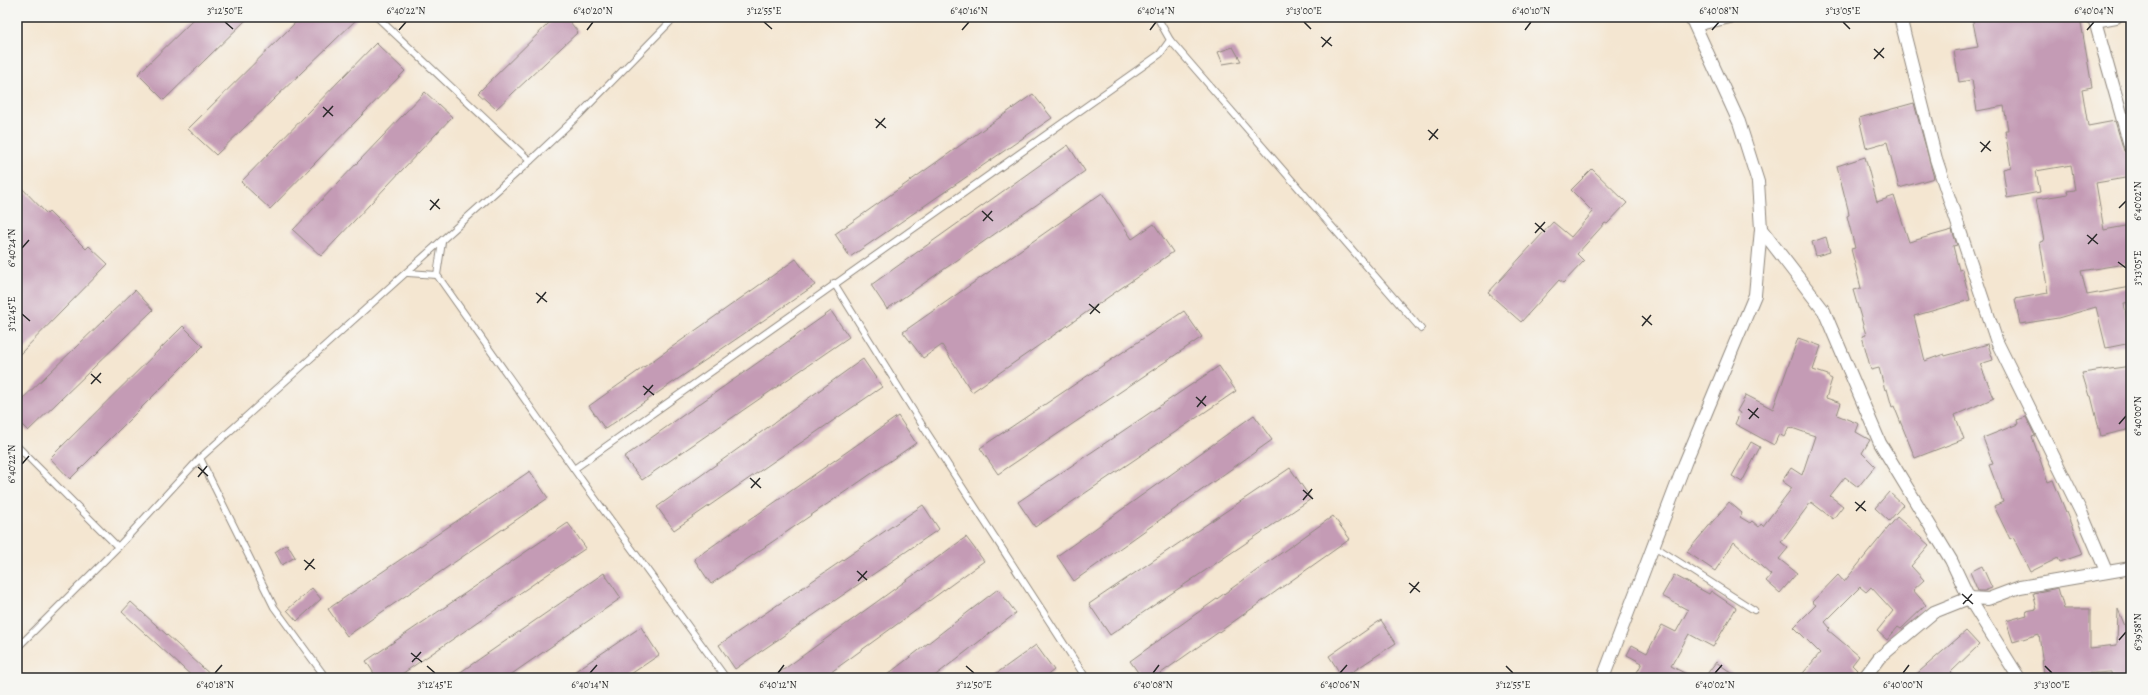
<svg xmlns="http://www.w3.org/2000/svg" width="2148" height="695" viewBox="0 0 2148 695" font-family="Alegreya,serif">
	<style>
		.building { fill: #c49bb5 }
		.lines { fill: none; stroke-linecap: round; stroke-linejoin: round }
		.service-casing { stroke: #90887e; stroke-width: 8 }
		.minor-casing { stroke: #90887e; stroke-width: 14 }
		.service { stroke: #fff; stroke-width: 6 }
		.minor { stroke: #fff; stroke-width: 12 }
		.ticks { fill: none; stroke: #2b2b2b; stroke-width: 1.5 }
		.neatline { fill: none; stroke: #2b2b2b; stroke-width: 1.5 }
		.ticks-label { font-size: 10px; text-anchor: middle; fill: #2b2b2b }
	</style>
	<rect width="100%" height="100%" fill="#f6f6f2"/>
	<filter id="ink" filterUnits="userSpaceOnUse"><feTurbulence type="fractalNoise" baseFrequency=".025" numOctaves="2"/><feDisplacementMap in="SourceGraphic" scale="8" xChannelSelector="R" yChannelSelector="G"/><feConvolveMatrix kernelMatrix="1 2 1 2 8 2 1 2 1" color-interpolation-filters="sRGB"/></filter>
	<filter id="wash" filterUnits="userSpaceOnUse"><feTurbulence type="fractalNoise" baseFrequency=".012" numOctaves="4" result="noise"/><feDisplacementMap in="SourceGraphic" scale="16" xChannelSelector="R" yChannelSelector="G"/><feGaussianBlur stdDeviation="0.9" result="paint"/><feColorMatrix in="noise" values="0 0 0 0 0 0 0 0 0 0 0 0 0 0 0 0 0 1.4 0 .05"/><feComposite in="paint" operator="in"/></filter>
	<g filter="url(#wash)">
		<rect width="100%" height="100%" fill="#f4e6d1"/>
		<g id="blocks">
			<g class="building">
				<path d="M196,17H249L164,100L138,74Z"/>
				<path d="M301,17H359L216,155L188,129Z"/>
				<path d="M555,17H566L578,32L496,109L478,93Z"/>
				<path d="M1972,17H2080L2092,87L2082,89L2088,126L2115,121L2124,151L2131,156V177L2096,183L2104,230L2131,225V263L2081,271L2087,295L2131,287V302L2124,303L2131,343L2106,348L2096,307L2058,318L2020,324L2015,299L2048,293L2040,242L2044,241L2036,199L2068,194L2067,191L2075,190L2071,165L2036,171L2040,192L2007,198L2003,169L2011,167L2005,130H2008L2004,106L1977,111L1972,80L1959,82L1954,51L1978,47Z"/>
				<path d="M376,43L405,71L270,209L241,182Z"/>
				<path d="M1233,47L1241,61L1223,64L1218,52Z"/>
				<path d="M425,92L452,117L321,256L293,230Z"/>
				<path d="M1033,94L1052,118L850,257L835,234Z"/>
				<path d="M1914,103L1934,178L1899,188L1887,142L1866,148L1859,118Z"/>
				<path d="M1068,145L1085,171L887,309L871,285Z"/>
				<path d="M1865,157L1877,202L1894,196L1909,242L1952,230L1957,245L1953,246L1959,270L1962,269L1970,300L1914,316L1925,361L1944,354L1945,356L1988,344L1993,360L1980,364L1994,398L1955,415L1964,439L1915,458L1894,406L1892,407L1887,389L1885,390L1879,368L1871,370L1862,336L1866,335L1853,290L1861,288L1851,249L1855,248L1847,216L1849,215L1848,209L1837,166Z"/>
				<path d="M1592,169L1627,203L1607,224L1605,223L1577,254L1584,261L1563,283L1559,280L1521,322L1488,293L1553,222L1571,237L1593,212L1571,190Z"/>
				<path d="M17,183L47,214L49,212L86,249L89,246L108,264L17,357Z"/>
				<path d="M1102,193L1132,239L1154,224L1173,252L972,392L942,345L923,358L903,332Z"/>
				<path d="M1826,237L1830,252L1816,256L1812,242Z"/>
				<path d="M796,259L815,285L605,429L589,406Z"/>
				<path d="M135,290L153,310L28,431L17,420V404Z"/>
				<path d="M831,311L849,337L642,480L624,457Z"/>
				<path d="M1184,311L1202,337L998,474L980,448Z"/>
				<path d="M183,326L203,346L70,479L50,458Z"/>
				<path d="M1798,338L1821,346L1813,370L1828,375V377L1832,379L1826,398L1841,403L1837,415L1859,424L1856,432L1870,440L1862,453L1875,466L1858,487L1845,477L1830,496L1843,506L1833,519L1811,502L1781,542L1788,548L1779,559L1797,573L1780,593L1766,581L1771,575L1734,542L1715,571L1687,552L1729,502L1742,513L1740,517L1750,523L1752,521L1759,527L1761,524L1763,526L1792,488L1782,481L1791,468L1802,475L1815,436L1789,427L1784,437L1779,434L1774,445L1735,424L1740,413L1737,411L1746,395L1773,409Z"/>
				<path d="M863,359L882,387L674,530L657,507Z"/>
				<path d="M1219,366L1236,391L1035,527L1018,502Z"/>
				<path d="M2131,366V429L2101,436L2091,396H2089L2082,373Z"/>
				<path d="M1254,415L1272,440L1074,581L1057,556Z"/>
				<path d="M898,416L916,443L711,584L694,559Z"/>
				<path d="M2026,417L2035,436L2032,437L2048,482L2053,480L2083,554L2060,562L2058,558L2030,572L2013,537L2010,539L1994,506L2003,502L1989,465L1993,464L1983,438L2018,424L2017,420Z"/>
				<path d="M1751,442L1760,447L1742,482L1732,476Z"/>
				<path d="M1290,468L1311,499L1110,635L1089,604Z"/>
				<path d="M530,471L548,498L347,636L328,609Z"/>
				<path d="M1889,492L1903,505L1889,521L1875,508Z"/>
				<path d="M923,505L939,529L735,669L719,645Z"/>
				<path d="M1333,516L1350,539L1154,678H1142L1130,661Z"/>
				<path d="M1897,517L1929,545L1911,566L1924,580L1913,590L1926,605L1901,629L1898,627L1887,640L1877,631L1893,611L1871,587L1866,592L1860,587L1825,622L1830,628L1828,630L1859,656L1852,665L1859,672L1857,678H1799L1820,653L1794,627L1816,605L1812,602L1838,575L1844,582Z"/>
				<path d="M568,523L586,548L396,678H377L366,661Z"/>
				<path d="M966,537L984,561L823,678H772Z"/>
				<path d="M287,544L295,557L282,565L275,552Z"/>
				<path d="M1982,566L1992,588L1984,591H1978L1970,572Z"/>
				<path d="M604,573L621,598L506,678H452Z"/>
				<path d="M1674,575L1709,594L1711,591L1736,608L1713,647L1689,634L1671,666L1694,678H1634L1642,663L1627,655L1632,645L1647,653L1662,625L1676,632L1688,610L1662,596Z"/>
				<path d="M312,588L321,599L297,621L287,610Z"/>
				<path d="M2058,588L2064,609H2090V648L2117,645L2118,609L2127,631L2131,629V678H2112L2111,672L2050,676L2049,673L2044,674L2039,634L2013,642L2006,621L2027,615L2026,611L2037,609L2033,593Z"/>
				<path d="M998,589L1016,613L932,678H883Z"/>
				<path d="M131,602L214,678H194L122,612Z"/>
				<path d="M1381,620L1396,643L1343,678L1329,656Z"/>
				<path d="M641,627L659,655L625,678H565Z"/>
				<path d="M1966,631L1979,645L1951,672L1957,678H1912Z"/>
				<path d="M1036,645L1054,670L1044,678H990Z"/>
				<path d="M1716,662L1739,678H1704Z"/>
			</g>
		</g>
	</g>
	<g filter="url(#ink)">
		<use href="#blocks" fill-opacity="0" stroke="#90887e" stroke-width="1"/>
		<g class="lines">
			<g class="service-casing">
				<g id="service">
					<path d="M377,17L530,161"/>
					<path d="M1170,40L1421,329"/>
					<path d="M442,242L437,275L583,482L726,678"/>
					<path d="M408,273L437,275"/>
					<path d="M834,283L924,428L1086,678"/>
					<path d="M17,446L118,547"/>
					<path d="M200,458L274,607L326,678"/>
					<path d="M574,469L1160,54L1170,40L1157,17"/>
					<path d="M1654,546L1754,610"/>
					<path d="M17,648L118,547L200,458L530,161L581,113L675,17"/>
				</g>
			</g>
			<g class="minor-casing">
				<g id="minor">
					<path d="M1900,17L1936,159L1997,342L2081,512L2106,571"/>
					<path d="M2093,17L2095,21L2116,17"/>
					<path d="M2095,21L2131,149"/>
					<path d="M1695,25L1730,17"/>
					<path d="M1761,229L1824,311L1880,443L1951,560L1969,598L2019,678"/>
					<path d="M1603,678L1685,463L1755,295L1761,229L1758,182L1739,122L1691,17"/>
					<path d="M1864,678L1879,658L1934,612L1969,598L1988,599L2020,587L2131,568"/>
				</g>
			</g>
			<use href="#service" class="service"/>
			<use href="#minor" class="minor"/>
		</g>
	</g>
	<path class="ticks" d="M225,22L233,29M764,22L772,29M1304,22L1311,29M1843,22L1850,29M399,30L406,22M587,30L593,22M962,30L969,22M1150,30L1156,22M1525,30L1531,22M1712,30L1719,22M2087,30L2094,22M1321,37L1332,46M1322,47L1331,37M1874,49L1884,58M1874,59L1884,48M323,107L333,116M323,117L333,106M875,119L886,128M876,128L885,118M1428,130L1438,139M1429,140L1438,129M1980,142L1991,151M1981,152L1990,141M430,200L440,209M2119,208L2126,201M430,210L439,199M982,211L993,221M983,221L992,211M1535,223L1545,232M1535,233L1545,222M2087,235L2098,244M2088,244L2097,234M22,248L29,240M2118,262L2126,268M536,293L547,302M537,303L546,292M1089,304L1100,313M22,314L30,321M1090,314L1099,304M1642,316L1652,325M1642,326L1651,315M91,374L101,383M91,384L101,373M643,386L654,395M644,395L653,385M1196,397L1206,406M1197,407L1206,396M1748,409L1759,418M1749,419L1758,408M2119,424L2126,416M22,464L29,456M198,467L208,476M198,477L207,466M750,478L761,488M751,488L760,478M1303,490L1313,499M1303,500L1312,489M1855,502L1866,511M1856,511L1865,501M304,560L315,569M305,570L314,559M857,571L867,580M858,581L867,571M1409,583L1420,592M1410,593L1419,582M1962,594L1973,604M1963,604L1972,594M2119,640L2126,632M411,653L422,662M412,662L421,652M427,666L435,673M966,666L974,673M1506,666L1513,673M2045,666L2052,673M215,673L222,665M590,673L597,665M778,673L784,665M1153,673L1159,665M1340,673L1347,665M1715,673L1722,665M1903,673L1909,665"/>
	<rect width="2148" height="695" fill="none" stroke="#f6f6f2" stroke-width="44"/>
	<rect x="22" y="22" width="2104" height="651" class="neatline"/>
	<g class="ticks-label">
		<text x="225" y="14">3°12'50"E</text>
		<text x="406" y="14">6°40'22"N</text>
		<text x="593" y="14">6°40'20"N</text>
		<text x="764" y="14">3°12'55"E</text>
		<text x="969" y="14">6°40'16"N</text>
		<text x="1156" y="14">6°40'14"N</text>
		<text x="1304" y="14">3°13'00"E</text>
		<text x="1531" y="14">6°40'10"N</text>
		<text x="1719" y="14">6°40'08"N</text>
		<text x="1843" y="14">3°13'05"E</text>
		<text x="2094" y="14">6°40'04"N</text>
		<text transform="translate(2137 201) rotate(-90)" y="4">6°40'02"N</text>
		<text transform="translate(11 248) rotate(-90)" y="4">6°40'24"N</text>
		<text transform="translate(2137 268) rotate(-90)" y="4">3°13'05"E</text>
		<text transform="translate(11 314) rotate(-90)" y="4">3°12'45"E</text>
		<text transform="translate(2137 416) rotate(-90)" y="4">6°40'00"N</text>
		<text transform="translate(11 464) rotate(-90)" y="4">6°40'22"N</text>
		<text transform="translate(2137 632) rotate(-90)" y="4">6°39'58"N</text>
		<text x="215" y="688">6°40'18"N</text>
		<text x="435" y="688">3°12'45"E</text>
		<text x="590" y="688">6°40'14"N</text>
		<text x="778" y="688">6°40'12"N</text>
		<text x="974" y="688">3°12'50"E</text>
		<text x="1153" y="688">6°40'08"N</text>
		<text x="1340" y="688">6°40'06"N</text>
		<text x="1513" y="688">3°12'55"E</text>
		<text x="1715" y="688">6°40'02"N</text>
		<text x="1903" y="688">6°40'00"N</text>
		<text x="2052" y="688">3°13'00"E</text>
	</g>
</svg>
